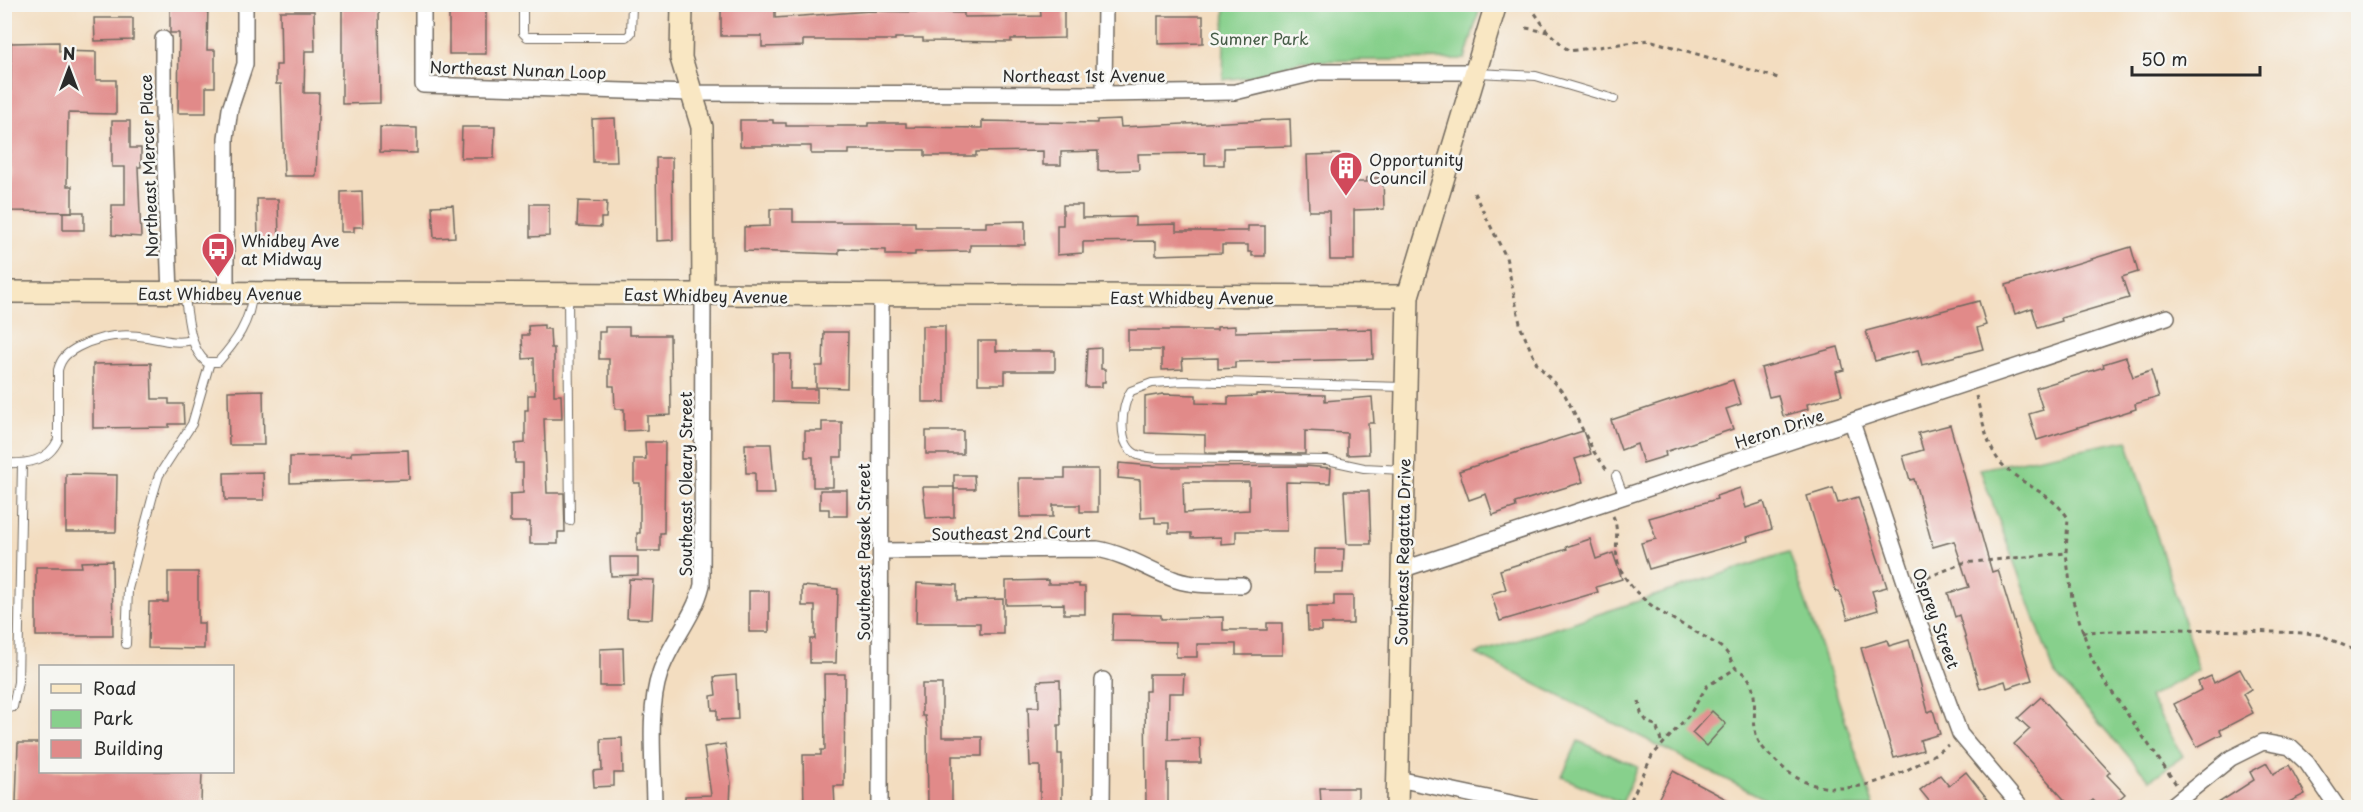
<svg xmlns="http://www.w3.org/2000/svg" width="2363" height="812" viewBox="0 0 2363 812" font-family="'Playpen Sans',sans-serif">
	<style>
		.green { fill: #87d08c; stroke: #597e5c; stroke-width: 1.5 }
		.building { fill: #e18a89; fill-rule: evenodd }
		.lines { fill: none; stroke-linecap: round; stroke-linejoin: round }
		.lane-casing { stroke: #71695f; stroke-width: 10 }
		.street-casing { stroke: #71695f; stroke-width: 18 }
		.secondary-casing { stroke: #71695f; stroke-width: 24 }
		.path { stroke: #71695f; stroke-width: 3; stroke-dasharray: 4.5 4.5; stroke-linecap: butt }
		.lane { stroke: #fff; stroke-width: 8 }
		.street { stroke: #fff; stroke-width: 15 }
		.secondary { stroke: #f9e7c3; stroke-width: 21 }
		.labels { text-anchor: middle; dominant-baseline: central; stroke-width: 5; stroke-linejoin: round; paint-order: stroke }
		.park-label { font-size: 16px; fill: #475d48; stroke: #f6f6f2 }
		.street-label { font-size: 16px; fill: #2b2b2b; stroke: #f6f6f2 }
		.poi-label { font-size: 16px; fill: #2b2b2b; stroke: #f6f6f2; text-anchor: start }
	</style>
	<rect width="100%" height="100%" fill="#f6f6f2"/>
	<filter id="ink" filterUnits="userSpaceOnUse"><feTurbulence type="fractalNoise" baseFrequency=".0167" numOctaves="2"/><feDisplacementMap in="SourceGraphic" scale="12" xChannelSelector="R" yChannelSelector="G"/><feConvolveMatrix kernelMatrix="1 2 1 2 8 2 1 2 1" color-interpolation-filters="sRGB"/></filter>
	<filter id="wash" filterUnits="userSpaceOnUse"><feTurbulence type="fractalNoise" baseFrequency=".008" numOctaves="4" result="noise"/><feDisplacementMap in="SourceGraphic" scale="24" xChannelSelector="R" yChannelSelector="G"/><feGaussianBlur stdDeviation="1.35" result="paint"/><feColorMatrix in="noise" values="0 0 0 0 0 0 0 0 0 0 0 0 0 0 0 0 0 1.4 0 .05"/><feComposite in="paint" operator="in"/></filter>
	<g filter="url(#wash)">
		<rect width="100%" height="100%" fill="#f3ddc0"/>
		<g class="green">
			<path d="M1225,5V4L1481,5L1465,59L1302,61L1247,77L1223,80Z"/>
			<path d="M2127,440L2199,670L2149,697L2183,756L2150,780L2055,674L1980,469Z"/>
			<path d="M1789,552L1874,807H1781L1476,654Z"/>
			<path d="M1578,741L1638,767L1622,803L1562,777Z"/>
		</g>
		<g id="blocks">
			<g class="building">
				<path d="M170,4H208L207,50H215V87H206V113H178L179,33H170Z"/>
				<path d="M342,4H379L380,103L342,104Z"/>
				<rect x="449" y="4" width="37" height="50"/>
				<path d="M721,4H775V18L870,11L964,13V17L1041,16L1040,4H1064V38L1011,39V42L923,41V38H895V40H803V46L762,47V36H721Z"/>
				<path d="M280,11H314L315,51H305L304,93H319L316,176H284L281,84H276V65H281Z"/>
				<path d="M1158,16H1203V43L1158,44Z"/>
				<path d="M94,18H133V40L95,41Z"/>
				<path d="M59,42V51L96,52V80H116V114L68,113L67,186H72V212L10,211L11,43Z"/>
				<path d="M615,118L617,162H593L592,119Z"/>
				<path d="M1120,119L1121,127L1290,119L1291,146L1224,148V165H1205V153L1138,154L1139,170L1098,171V151L1061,152V165H1043V151L976,152V156H925V150H849V154H811V146H740V120H773V123H786V126H868V123H906V127L982,128V121L1097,123V120Z"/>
				<path d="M112,121H130V148H141V167H138L141,237L112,235V205H125V167H112Z"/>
				<path d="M380,127L417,128V153L380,152Z"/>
				<path d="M462,127H495L494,158H461Z"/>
				<path d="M1340,154V182H1367V178H1383L1384,209L1354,210V260H1330L1329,211H1309L1307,155Z"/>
				<path d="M656,158H672L673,240L657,241Z"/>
				<path d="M362,191L363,227H354V232H341V192Z"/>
				<path d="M257,199H278L279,240H258Z"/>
				<path d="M578,201L607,202L606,218H601V227L577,226Z"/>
				<path d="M530,204H549V236L530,237Z"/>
				<path d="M453,205L455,237L434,238L432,206Z"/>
				<path d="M1063,205H1082V218L1135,217V225L1176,224V231H1248V226H1265V256H1252V252H1248V245H1222V253L1156,255V241L1083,242V253L1057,255V225H1063Z"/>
				<path d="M770,209H793V222H915V227H986V222L1025,221V245H970V251L915,252V255H886V250L839,249V254L744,251V227L770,226Z"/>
				<rect x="63" y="212" width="21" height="18"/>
				<path d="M2131,247L2138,272L2122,277L2129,298L2061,318L2062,321L2038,328L2032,308L2015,314L2006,285Z"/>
				<path d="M1979,301L1986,325L1977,328L1983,349L1922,365L1918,350L1875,361L1866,331Z"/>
				<path d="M544,325V329H550L551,348H554V395H561L562,419H544L547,493H564L565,532H558V544H530V522H510V494L523,493V463H515V444L525,443V410H528V395H535L534,358L523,359L522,335H529L528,326Z"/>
				<rect x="922" y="326" width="23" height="76"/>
				<path d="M1235,326V332L1372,329L1373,359L1235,362V368L1218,369V358L1182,359L1183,369L1162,370V350H1128V330H1217V327Z"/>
				<path d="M605,327H629V335H670L671,415L647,416V430L624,431V409H615L614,386H609V359H599V332H605Z"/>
				<path d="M824,332H848L847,388L816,387V366H823Z"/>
				<path d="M978,341H996V351H1055V371H1005V384H978Z"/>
				<path d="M1838,347L1844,370L1836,372L1842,395L1807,404L1808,409L1783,416L1778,395L1769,397L1761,368Z"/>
				<path d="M1101,348V369H1105V382H1102V387H1085L1087,349Z"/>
				<path d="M773,354H791L790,389H817V403L773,402Z"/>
				<path d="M2126,357L2133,377L2151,371L2159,397L2135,404L2136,409L2037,440L2029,414L2043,410L2036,388L2104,367L2103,364Z"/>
				<path d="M151,363L152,399H169V404H183L184,424H169V427L93,428V364Z"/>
				<path d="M1733,380L1741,404L1726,409L1733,429L1665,452L1666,456L1643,463L1637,444L1621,450L1611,420Z"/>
				<path d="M263,390L264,445H229L228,391Z"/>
				<path d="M1163,394L1196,395V403L1228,404V397L1256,396V394L1325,395V401L1372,397L1374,423H1368L1369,454L1347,455V433L1305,431V454L1205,453V435L1145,433V397Z"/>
				<path d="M822,422H842V457H833V487H813V457H805V431H822Z"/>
				<path d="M1950,425L1992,572L1998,570L2032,680L2007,688L2005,681L1980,689L1959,615L1955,617L1948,593L1969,587L1959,556L1954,541L1933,547L1914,479L1910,480L1903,456L1923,450L1918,433Z"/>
				<rect x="926" y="431" width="37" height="23"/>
				<path d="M1583,431L1591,454L1575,459L1583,482L1515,503L1516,507L1493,515L1486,494L1469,500L1459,471Z"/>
				<path d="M645,442H665L664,533H660V551H637V533H640V483H634V459H646Z"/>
				<path d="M745,444H771L775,494H755V473H746Z"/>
				<path d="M408,450L409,479L290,483V457L351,456V452Z"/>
				<path d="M1119,463L1164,467L1305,466L1331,468L1330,483L1286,482L1287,531H1236V543L1221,544V537L1191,538V533H1169V523H1155V517L1141,518L1140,480L1118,478ZM1183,482H1249V510L1184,513Z"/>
				<path d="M1065,469H1098V512H1080V505H1053V517H1020L1019,478H1065Z"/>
				<path d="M263,472L264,500H225L224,473Z"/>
				<path d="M66,474L117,475L116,532H66Z"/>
				<path d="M954,475H974L975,489H954Z"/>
				<path d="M923,487H954V517L926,518Z"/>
				<path d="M1740,488L1746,508L1764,502L1772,529L1747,537L1748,541L1649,569L1641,543L1656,539L1649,518L1717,499L1716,496Z"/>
				<path d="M1833,488L1838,503L1858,497L1887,587L1872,591L1878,610L1848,619L1839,591L1836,592L1807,496Z"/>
				<path d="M820,490H847V516H829V509H820Z"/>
				<path d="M1344,491H1369L1371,544H1347Z"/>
				<path d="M1590,539L1596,559L1613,553L1622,579L1596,587L1598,592L1500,621L1491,594L1506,589L1500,570L1567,549L1566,547Z"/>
				<path d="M1315,549H1344L1343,573H1314Z"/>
				<path d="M610,557H638V575L611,576Z"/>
				<path d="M112,561L113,636H36V567H82L81,562Z"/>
				<path d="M168,572H198V623H204V649L148,648L149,602H168Z"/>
				<path d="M629,579L654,580L652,619L627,618Z"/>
				<path d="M1048,580V584H1079V587H1085V614H1064V604L1006,605V581Z"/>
				<path d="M917,583L957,585V600L1003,599V634H980V623H916Z"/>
				<path d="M802,586L838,589L836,663H810V639H815V606H802Z"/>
				<rect x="749" y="591" width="20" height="41"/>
				<path d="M1334,596H1353V624H1321V631H1308L1307,606H1334Z"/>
				<path d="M1113,614L1161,615V619L1223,617V630H1267V623H1282V655H1236V644H1197V657H1176V642L1112,641Z"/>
				<path d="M1887,640L1889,646L1909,640L1928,712L1933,710L1940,734L1920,740L1923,750L1894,758L1861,648Z"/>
				<path d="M623,648L624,686H600V649Z"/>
				<path d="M2240,669L2251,689L2243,694L2253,713L2220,730L2222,734L2197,747L2174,704L2201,690L2198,682L2211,676L2214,683Z"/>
				<path d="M824,674H845L844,786H834L835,807H804L803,755H821V750H825Z"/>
				<path d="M1149,674H1184L1183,693H1169L1168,739L1200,738L1201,763H1168V807H1146L1145,691H1149Z"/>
				<path d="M736,675L738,719L717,720V710H712L711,696L716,695L714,677Z"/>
				<path d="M1060,680L1061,725H1058V754H1062V807H1040V766H1030L1028,707H1039L1038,681Z"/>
				<path d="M922,684H942V737H982V756H952V807H928L927,729L925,716H922Z"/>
				<path d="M2041,697L2110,772L2107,775L2125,794L2110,807H2100L2093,800L2085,807H2071L2014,744L2030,729L2018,718Z"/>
				<path d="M1712,711L1726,724L1706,746L1692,733Z"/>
				<path d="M622,738L623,773H614V786L594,787L593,771L602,770L601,739Z"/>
				<path d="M18,743H40V771H202L201,803H16Z"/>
				<path d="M725,744L731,783L730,807H685V796L711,795L704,747Z"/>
				<path d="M2267,763L2273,774L2289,765L2305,794L2279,807H2212L2254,780L2250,772Z"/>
				<path d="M1673,771L1713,792L1741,807H1666L1656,803Z"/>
				<path d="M1966,772L1994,807H1934L1920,790L1940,775L1949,786Z"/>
				<path d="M1320,788H1358V807H1336V804H1321Z"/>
			</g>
		</g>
	</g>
	<g filter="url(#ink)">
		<use href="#blocks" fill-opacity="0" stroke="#71695f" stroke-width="1.5"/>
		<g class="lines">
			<g class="lane-casing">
				<g id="lane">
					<path d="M523,4V33L527,37H627L631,33L632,4"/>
					<path d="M1477,73L1536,76L1614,99"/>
					<path d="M184,294C189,317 188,346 206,362H218C236,342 250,322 252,295"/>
					<path d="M568,296L570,521"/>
					<path d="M4,463C26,464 48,462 58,440V370C61,358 67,353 78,347C99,336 124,333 147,337C164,340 175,344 193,340"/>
					<path d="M1403,470L1364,468L1327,460L1157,458C1151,457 1143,457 1138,455C1116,446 1121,406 1131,391L1152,383L1183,381L1404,387"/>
					<path d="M1616,476L1624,497"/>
					<path d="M126,644L128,589L153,495L159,475L192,424L210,362"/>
					<path d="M4,709L13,707L18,682L22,463"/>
				</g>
			</g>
			<g class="street-casing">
				<g id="street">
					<path d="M423,4V85L691,93L1104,94L1235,92L1318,72H1475"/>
					<path d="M163,39V114L170,293"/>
					<path d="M1104,94L1105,4"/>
					<path d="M226,293V138L230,109L245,64V4"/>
					<path d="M1852,422L1912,603L1960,734L2022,808"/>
					<path d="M881,551L1097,549C1126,554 1149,570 1176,580C1197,587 1220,584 1242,585"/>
					<path d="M1401,570L2167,317"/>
					<path d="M1398,779L1535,808"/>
					<path d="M654,808C654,767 647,711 660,673C670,642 694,618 702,585L703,295"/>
					<path d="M880,808L881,297"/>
					<path d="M1102,808L1103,680"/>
					<path d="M2169,808L2231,758L2263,742L2290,747L2307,763L2338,808"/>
				</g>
			</g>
			<g class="secondary-casing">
				<g id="secondary">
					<path d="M682,4L681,58L702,127L703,295"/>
					<path d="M4,292L1408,296"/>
					<path d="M1397,808L1408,296L1496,4"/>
				</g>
			</g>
			<g class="path">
				<path d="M1530,6L1548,32L1569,51L1649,40L1778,78"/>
				<path d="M1526,28L1548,32"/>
				<path d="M1474,193L1506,257L1521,328L1537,364L1565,395L1594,452L1607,470"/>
				<path d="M1976,396C1982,416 1986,445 2000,462C2020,485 2051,492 2068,518L2066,553L2072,598L2092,659L2105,682L2176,784"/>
				<path d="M1613,516C1621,533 1612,551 1620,568C1640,611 1687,623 1722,648C1729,653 1730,660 1735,667C1737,671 1742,671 1745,674C1762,692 1749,720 1758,740C1762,749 1772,757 1779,764C1827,812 1901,779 1948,745"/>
				<path d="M1919,581L1963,563L2066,553"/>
				<path d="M2082,632L2181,629L2306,633L2321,635L2358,652"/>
				<path d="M1639,701L1641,713L1648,723L1656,725L1662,744"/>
				<path d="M1627,808L1652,756L1690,714L1707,686L1735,669"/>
			</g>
			<use href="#lane" class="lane"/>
			<use href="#street" class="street"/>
			<use href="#secondary" class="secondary"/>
		</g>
	</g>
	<defs>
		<g id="building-pin" transform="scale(1.725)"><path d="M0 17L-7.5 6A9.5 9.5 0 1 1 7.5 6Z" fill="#d1495b" stroke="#f6f6f2"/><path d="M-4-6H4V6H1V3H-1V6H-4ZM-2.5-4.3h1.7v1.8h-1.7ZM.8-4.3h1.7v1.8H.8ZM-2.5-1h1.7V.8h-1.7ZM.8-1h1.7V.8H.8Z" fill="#fff"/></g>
		<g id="bus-pin" transform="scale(1.725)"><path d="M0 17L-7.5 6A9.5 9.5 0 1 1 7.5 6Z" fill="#d1495b" stroke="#f6f6f2"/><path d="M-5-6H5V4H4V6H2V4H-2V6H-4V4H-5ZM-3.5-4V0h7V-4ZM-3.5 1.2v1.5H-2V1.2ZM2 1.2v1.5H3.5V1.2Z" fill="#fff"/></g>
	</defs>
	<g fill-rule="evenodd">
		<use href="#building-pin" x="1346" y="168"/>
		<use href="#bus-pin" x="218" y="249"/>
	</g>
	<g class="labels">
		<g class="park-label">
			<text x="1259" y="38">Sumner Park</text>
		</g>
		<g class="street-label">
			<text transform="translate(518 69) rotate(2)">Northeast Nunan Loop</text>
			<text x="1084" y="75">Northeast 1st Avenue</text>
			<text transform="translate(148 166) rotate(-92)">Northeast Mercer Place</text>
			<text x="220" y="293">East Whidbey Avenue</text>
			<text transform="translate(706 295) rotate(1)">East Whidbey Avenue</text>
			<text x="1192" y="297">East Whidbey Avenue</text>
			<text transform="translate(1779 428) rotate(-18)">Heron Drive</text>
			<text transform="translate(685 484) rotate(-90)">Southeast Oleary Street</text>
			<text transform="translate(1011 532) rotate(-1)">Southeast 2nd Court</text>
			<text transform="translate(863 552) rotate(-90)">Southeast Pasek Street</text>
			<text transform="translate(1402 552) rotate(-89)">Southeast Regatta Drive</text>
			<text transform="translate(1937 618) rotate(70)">Osprey Street</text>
		</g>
		<g class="poi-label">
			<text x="1369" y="159">Opportunity<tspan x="1369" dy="18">Council</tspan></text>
			<text x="241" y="240">Whidbey Ave<tspan x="241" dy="18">at Midway</tspan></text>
		</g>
	</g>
	<rect width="2363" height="812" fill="none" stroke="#f6f6f2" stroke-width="24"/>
	<rect x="39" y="665" width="195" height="108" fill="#f6f6f2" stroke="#a5a5a2" stroke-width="1.5"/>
	<rect x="51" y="684" width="30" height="9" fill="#f9e7c3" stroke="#a5a5a2" stroke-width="1.5"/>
	<text x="93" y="695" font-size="18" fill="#2b2b2b">Road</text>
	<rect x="51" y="710" width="30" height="18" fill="#87d08c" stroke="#a5a5a2" stroke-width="1.5"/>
	<text x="93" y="725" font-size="18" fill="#2b2b2b">Park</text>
	<rect x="51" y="740" width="30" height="18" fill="#e18a89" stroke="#a5a5a2" stroke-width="1.5"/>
	<text x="93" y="755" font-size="18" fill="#2b2b2b">Building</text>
	<g transform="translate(69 69)" stroke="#f6f6f2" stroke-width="4.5" paint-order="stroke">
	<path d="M0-4.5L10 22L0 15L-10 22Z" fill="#2b2b2b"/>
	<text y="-9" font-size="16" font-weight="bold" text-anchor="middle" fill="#2b2b2b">N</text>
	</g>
	<path d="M2132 66v9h128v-9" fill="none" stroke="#2b2b2b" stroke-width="3"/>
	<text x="2141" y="66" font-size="18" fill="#2b2b2b" stroke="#f6f6f2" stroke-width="4.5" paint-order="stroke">50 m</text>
</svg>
